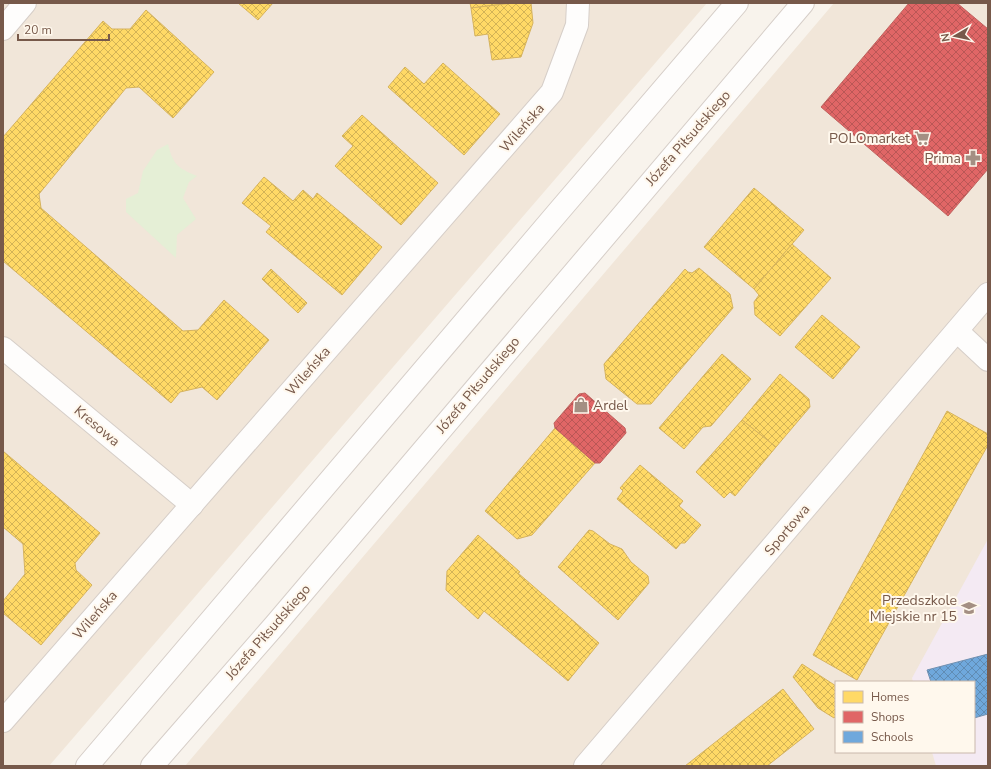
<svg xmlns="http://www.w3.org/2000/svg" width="991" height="769" viewBox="0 0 991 769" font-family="'Nunito Sans',sans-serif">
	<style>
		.residential { fill: #f1e6d9; fill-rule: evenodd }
		.education { fill: #f4eaf3 }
		.park { fill: #e5efd6 }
		.homes { fill: url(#homes-cross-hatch); stroke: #d6b35e }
		.shops { fill: url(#shops-cross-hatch); stroke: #c0625e }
		.schools { fill: url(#schools-cross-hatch); stroke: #7190b0 }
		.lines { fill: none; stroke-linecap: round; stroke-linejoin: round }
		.minor-casing { stroke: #d6cec8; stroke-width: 24 }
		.tertiary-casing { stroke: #d6cec8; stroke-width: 24 }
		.minor { stroke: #fefdfc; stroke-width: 22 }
		.tertiary { stroke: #fefdfc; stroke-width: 22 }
		.labels { text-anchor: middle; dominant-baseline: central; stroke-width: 4; stroke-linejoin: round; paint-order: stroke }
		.street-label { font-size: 14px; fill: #77594a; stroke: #fff8ed }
		.poi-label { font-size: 14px; fill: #77594a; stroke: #fff8ed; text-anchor: end }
	</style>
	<defs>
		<pattern id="homes-cross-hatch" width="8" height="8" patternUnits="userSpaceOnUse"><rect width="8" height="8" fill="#ffd966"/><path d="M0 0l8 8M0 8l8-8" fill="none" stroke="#d3b356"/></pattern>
		<pattern id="shops-cross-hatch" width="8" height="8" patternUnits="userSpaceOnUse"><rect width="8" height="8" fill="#e06666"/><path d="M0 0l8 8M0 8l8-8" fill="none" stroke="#ba5756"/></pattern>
		<pattern id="schools-cross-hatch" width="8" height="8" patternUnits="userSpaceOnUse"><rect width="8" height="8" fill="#6fa8dc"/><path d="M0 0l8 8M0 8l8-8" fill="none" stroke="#608cb4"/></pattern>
	</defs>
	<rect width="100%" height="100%" fill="#f8f3ec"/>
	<g class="residential">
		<path d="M3,3H707L49,766H3Z"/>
		<path d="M834,3H988V766H185ZM836,682H974V752H836Z"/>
	</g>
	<path class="education" d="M988,539V766H936L932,752H974V682H913L912,678Z"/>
	<path class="park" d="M168,144C173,165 178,168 197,176L189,182L183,198L196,219L177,235L176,258L126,212V199L138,193L143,171L157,150Z"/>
	<g class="homes">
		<path d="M238,3H273L258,20Z"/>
		<path d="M470,3H513L471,8Z"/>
		<path d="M513,3H531L533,23L521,57L492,60L488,34L475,36L471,8Z"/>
		<path d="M146,10L214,72L173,118L139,87L126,88L39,194L41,208L183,331L198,330L224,300L269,340L217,400L202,387L180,392L171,403L3,261V137L103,21L112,29H130Z"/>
		<path d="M443,63L500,114L464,155L388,87L405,67L424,84Z"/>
		<path d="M362,115L438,183L401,225L335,166L353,146L342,136Z"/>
		<path d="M264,177L293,201L303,190L313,199L317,193L382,247L342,295L266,232L271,226L242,203Z"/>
		<path d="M754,188L804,230L754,289L704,247Z"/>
		<path d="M792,244L831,278L780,336L755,315L754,302L759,295L754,289Z"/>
		<path d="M699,268L730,294L733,308L651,404H637L606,379L604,364L685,269L688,272L692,273Z"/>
		<path d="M271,269L307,303L298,313L262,279Z"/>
		<path d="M822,315L860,347L833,379L795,347Z"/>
		<path d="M722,354L751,379L711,426L703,427L684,449L659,428Z"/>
		<path d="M780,374L809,399L810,407L776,447L742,420Z"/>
		<path d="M947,411L988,434V445L857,680L813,655Z"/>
		<path d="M742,420L776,447L735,496L730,492L724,498L696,472Z"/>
		<path d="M555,428L595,463L532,535L517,539L485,511Z"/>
		<path d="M3,451L100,533L75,563L76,570L92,585L41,645L3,613V601L25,574L23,544L3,527Z"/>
		<path d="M640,465L683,501L679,506L701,525L685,543H681L676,549L617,499L623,491L620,488Z"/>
		<path d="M589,530L593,531L610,544L622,549L631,562L648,576L649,583L618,620L558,567Z"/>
		<path d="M478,535L520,572L518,573L599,643L568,681L484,611L478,619L446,590L447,571Z"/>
		<path d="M802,664L836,686V716L834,718L818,708L793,677Z"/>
		<path d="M783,689L814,729L767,766H685Z"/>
	</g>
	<g class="shops">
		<path d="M909,3H957L988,29V169L948,216L821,107Z"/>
		<path d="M585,393L625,428L626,433L600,463H595L555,428L554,423L579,394Z"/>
	</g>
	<path class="schools" d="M988,654V714L974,718V682H931L927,670Z"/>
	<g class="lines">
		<g class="minor-casing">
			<g id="minor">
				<path d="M3,29L25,3"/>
				<path d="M957,331L988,360"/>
				<path d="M3,348L192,505"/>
				<path d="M3,721L552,92L577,25L578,3"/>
				<path d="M585,766L988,294"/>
			</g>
		</g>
		<g class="tertiary-casing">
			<g id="tertiary">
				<path d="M87,766L559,211L737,3"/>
				<path d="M152,766L275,625L803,3"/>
			</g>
		</g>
		<use href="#minor" class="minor"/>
		<use href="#tertiary" class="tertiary"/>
	</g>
	<defs>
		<g id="supermarket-bare" transform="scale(1.2)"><path d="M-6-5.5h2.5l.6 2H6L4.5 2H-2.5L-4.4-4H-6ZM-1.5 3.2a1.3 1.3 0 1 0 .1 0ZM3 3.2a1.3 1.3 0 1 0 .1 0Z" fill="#a48f83" stroke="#fff8ed" stroke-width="2.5" paint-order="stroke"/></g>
		<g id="pharmacy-bare" transform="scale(1.2)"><path d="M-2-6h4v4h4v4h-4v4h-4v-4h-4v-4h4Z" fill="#a48f83" stroke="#fff8ed" stroke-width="2.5" paint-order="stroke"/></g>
		<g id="shop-bare" transform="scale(1.2)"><path d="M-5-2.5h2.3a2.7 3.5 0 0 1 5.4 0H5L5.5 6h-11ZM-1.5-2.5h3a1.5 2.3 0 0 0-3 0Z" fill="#a48f83" stroke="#fff8ed" stroke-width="2.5" paint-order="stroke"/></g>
		<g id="school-bare" transform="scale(1.2)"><path d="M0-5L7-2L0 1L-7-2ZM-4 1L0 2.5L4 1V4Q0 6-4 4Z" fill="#a48f83" stroke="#fff8ed" stroke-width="2.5" paint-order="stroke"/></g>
	</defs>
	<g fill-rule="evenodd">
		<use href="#supermarket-bare" x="922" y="138"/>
		<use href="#pharmacy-bare" x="973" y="158"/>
		<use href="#shop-bare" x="581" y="405"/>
		<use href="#school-bare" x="969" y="608"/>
	</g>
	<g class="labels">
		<g class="street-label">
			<text transform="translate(522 128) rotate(-49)">Wileńska</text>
			<text transform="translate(688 138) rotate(-49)">Józefa Piłsudskiego</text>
			<text transform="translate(308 371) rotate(-49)">Wileńska</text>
			<text transform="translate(478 385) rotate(-50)">Józefa Piłsudskiego</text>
			<text transform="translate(97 426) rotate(40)">Kresowa</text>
			<text transform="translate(787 530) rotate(-50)">Sportowa</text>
			<text transform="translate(95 615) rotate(-49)">Wileńska</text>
			<text transform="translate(268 632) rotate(-49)">Józefa Piłsudskiego</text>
		</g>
		<g class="poi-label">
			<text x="910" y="138">POLOmarket</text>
			<text x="961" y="158">Prima</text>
			<text x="593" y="405" text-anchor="start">Ardel</text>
			<text x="957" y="600">Przedszkole<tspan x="957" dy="16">Miejskie nr 15</tspan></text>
		</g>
	</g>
	<rect width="991" height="769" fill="none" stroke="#77594a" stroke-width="8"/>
	<rect x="835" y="681" width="140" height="72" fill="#fff8ed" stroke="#c9b8ac"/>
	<rect x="843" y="691" width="20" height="12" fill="#ffd966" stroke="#c9b8ac"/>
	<text x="871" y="701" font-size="12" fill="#77594a">Homes</text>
	<rect x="843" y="711" width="20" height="12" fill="#e06666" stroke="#c9b8ac"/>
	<text x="871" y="721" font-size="12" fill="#77594a">Shops</text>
	<rect x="843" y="731" width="20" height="12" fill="#6fa8dc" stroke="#c9b8ac"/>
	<text x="871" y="741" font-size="12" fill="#77594a">Schools</text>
	<g transform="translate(955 36) rotate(261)" stroke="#fff8ed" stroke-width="3" paint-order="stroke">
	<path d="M0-3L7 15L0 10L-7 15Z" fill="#77594a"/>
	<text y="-6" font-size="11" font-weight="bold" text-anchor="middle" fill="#77594a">N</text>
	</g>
	<path d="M18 34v6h91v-6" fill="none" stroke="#77594a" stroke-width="2"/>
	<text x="24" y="34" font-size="12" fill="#77594a" stroke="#fff8ed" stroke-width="3" paint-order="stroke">20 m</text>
</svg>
